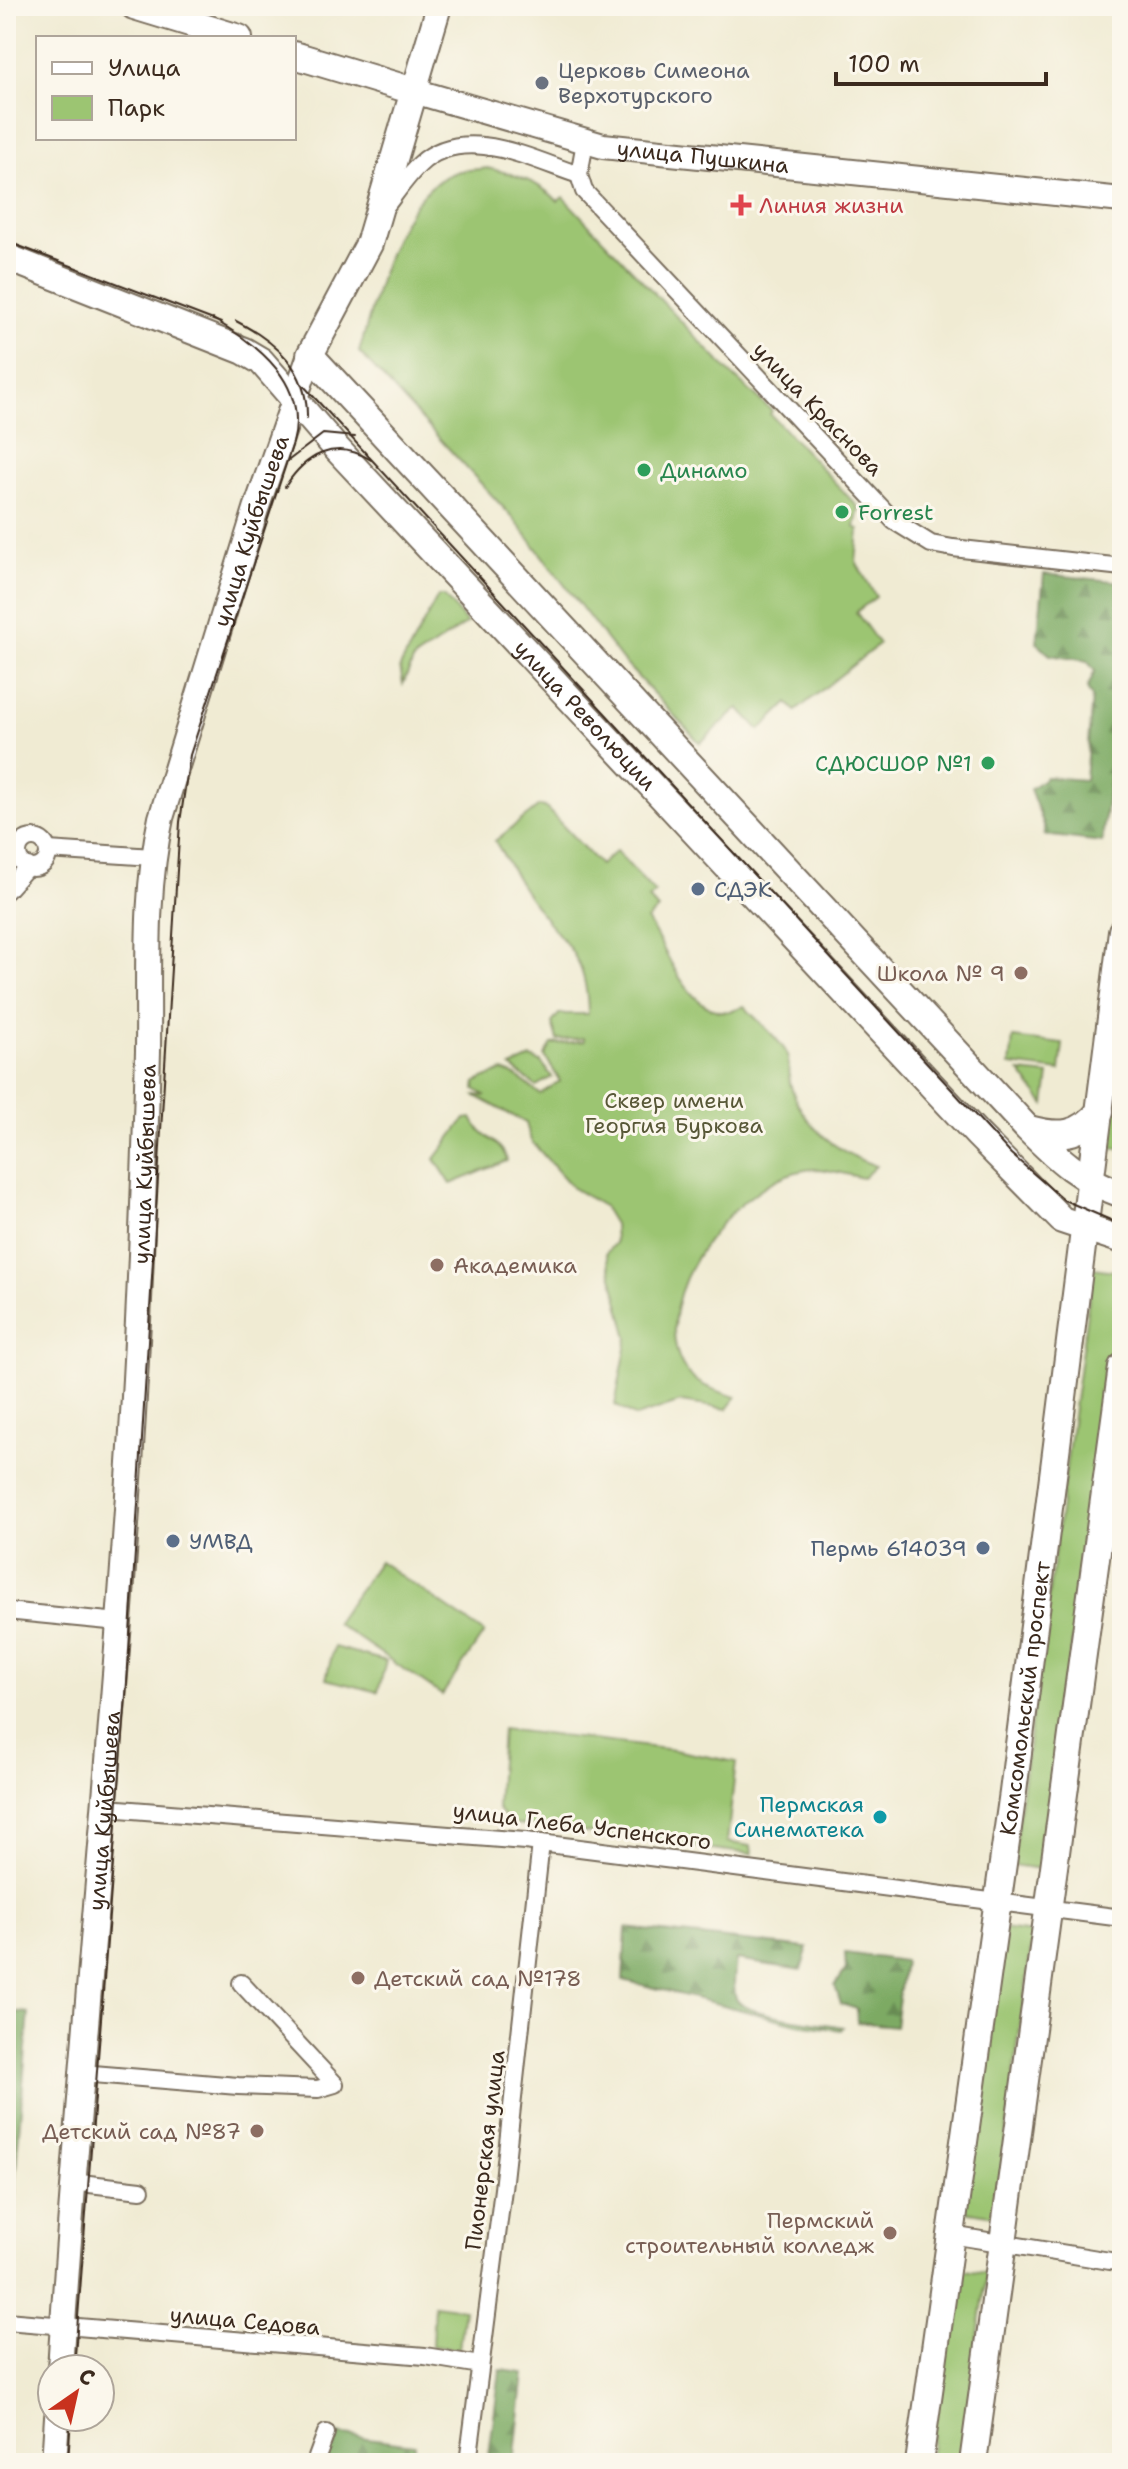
<svg xmlns="http://www.w3.org/2000/svg" width="1128" height="2469" viewBox="0 0 1128 2469" font-family="'Shantell Sans',sans-serif">
	<style>
		.green { fill: #9cc572; stroke: #6c7848; stroke-width: 2 }
		.forest { fill: url(#forest-firs); stroke: #5c6a41; stroke-width: 2 }
		.lines { fill: none; stroke-linecap: round; stroke-linejoin: round }
		.street-casing { stroke: #7a6e5d; stroke-width: 20 }
		.secondary-casing { stroke: #7a6e5d; stroke-width: 28 }
		.primary-casing { stroke: #7a6e5d; stroke-width: 30 }
		.street { stroke: #fff; stroke-width: 16 }
		.secondary { stroke: #fff; stroke-width: 24 }
		.primary { stroke: #fff; stroke-width: 26 }
		.tram { stroke: #3b2a1e; stroke-width: 2 }
		.worship-dot { fill: #6b7280; stroke: #fbf7ec; stroke-width: 3 }
		.health-dot { fill: #e0444e; stroke: #fbf7ec; stroke-width: 3 }
		.leisure-dot { fill: #2e9e5b; stroke: #fbf7ec; stroke-width: 3 }
		.service-dot { fill: #5c6f8a; stroke: #fbf7ec; stroke-width: 3 }
		.education-dot { fill: #8d6e63; stroke: #fbf7ec; stroke-width: 3 }
		.culture-dot { fill: #0f9aa8; stroke: #fbf7ec; stroke-width: 3 }
		.labels { text-anchor: middle; dominant-baseline: central; stroke-width: 6; stroke-linejoin: round; paint-order: stroke }
		.worship-label { font-size: 22px; fill: #5b616d; stroke: #fbf7ec; text-anchor: start }
		.street-label { font-size: 22px; fill: #3b2a1e; stroke: #fbf7ec }
		.health-label { font-size: 22px; fill: #be3a42; stroke: #fbf7ec; text-anchor: start }
		.leisure-label { font-size: 22px; fill: #27864d; stroke: #fbf7ec; text-anchor: start }
		.service-label { font-size: 22px; fill: #4e5e75; stroke: #fbf7ec; text-anchor: start }
		.education-label { font-size: 22px; fill: #785e54; stroke: #fbf7ec; text-anchor: end }
		.park-label { font-size: 22px; fill: #585837; stroke: #fbf7ec }
		.culture-label { font-size: 22px; fill: #0d838f; stroke: #fbf7ec; text-anchor: end }
	</style>
	<defs>
		<pattern id="forest-firs" width="22" height="20" patternUnits="userSpaceOnUse" patternTransform="scale(2)"><rect width="22" height="20" fill="#7daa64"/><path d="M5 1l3.5 6h-7zM16 11l3.5 6h-7z" fill="#688b52"/></pattern>
	</defs>
	<rect width="100%" height="100%" fill="#fbf7ec"/>
	<filter id="ink" filterUnits="userSpaceOnUse"><feTurbulence type="fractalNoise" baseFrequency=".0125" numOctaves="2"/><feDisplacementMap in="SourceGraphic" scale="16" xChannelSelector="R" yChannelSelector="G"/><feConvolveMatrix kernelMatrix="1 2 1 2 8 2 1 2 1" color-interpolation-filters="sRGB"/></filter>
	<filter id="wash" filterUnits="userSpaceOnUse"><feTurbulence type="fractalNoise" baseFrequency=".006" numOctaves="4" result="noise"/><feDisplacementMap in="SourceGraphic" scale="32" xChannelSelector="R" yChannelSelector="G"/><feGaussianBlur stdDeviation="1.8" result="paint"/><feColorMatrix in="noise" values="0 0 0 0 0 0 0 0 0 0 0 0 0 0 0 0 0 1.4 0 .05"/><feComposite in="paint" operator="in"/></filter>
	<g filter="url(#wash)">
		<rect width="100%" height="100%" fill="#f0ebd3"/>
		<g class="green">
			<path d="M487,168C514,174 538,181 558,201L563,197L730,373L772,411L770,414L859,508L855,527L859,530L856,562L876,597L856,612L879,644L796,711L788,703L760,730L739,708L700,743L623,661L513,518L359,352C377,296 394,194 456,172C465,169 477,170 487,168Z"/>
			<path d="M438,596H444L467,623L414,659L403,684L400,667Z"/>
			<path d="M539,806L545,807L600,865L616,851L655,893L649,899L658,909L647,920C667,948 694,1034 744,1006C756,1020 777,1036 786,1052C790,1060 788,1074 790,1083C801,1125 836,1152 876,1166L863,1178C848,1175 830,1169 815,1169C742,1171 642,1297 684,1368C695,1386 718,1391 736,1397L727,1409L681,1402L636,1417L615,1405L628,1338L606,1253L615,1243L614,1224L603,1206L573,1188L531,1141L526,1123L474,1095L486,1096L475,1089L476,1082L503,1071L516,1076L540,1094L560,1081L545,1056L552,1044L584,1041V1038L557,1040L552,1023L559,1014H588C587,952 564,946 531,900C518,882 507,861 495,841Z"/>
			<path d="M1013,1038L1063,1044L1060,1071L1010,1065Z"/>
			<path d="M1122,1040V1149L1109,1147Z"/>
			<path d="M531,1058L541,1062L552,1077L536,1086L511,1067Z"/>
			<path d="M1020,1072L1049,1075L1045,1105Z"/>
			<path d="M472,1118C480,1138 503,1141 507,1161L451,1184L435,1159L465,1119Z"/>
			<path d="M1093,1268L1122,1272V1277L1041,1869L1012,1865Z"/>
			<path d="M379,1561L484,1633L442,1695L336,1623Z"/>
			<path d="M334,1647L386,1661L378,1692L326,1679Z"/>
			<path d="M502,1729L674,1750L736,1762L727,1842L751,1846L752,1854L509,1823L497,1808Z"/>
			<path d="M1003,1929L1033,1933L995,2216L964,2211Z"/>
			<path d="M956,2269L987,2273L960,2463H929Z"/>
			<path d="M434,2305L464,2309L459,2349L432,2346Z"/>
		</g>
		<g class="forest">
			<path d="M1044,574L1122,582V675L1102,842L1044,835V825L1030,789L1046,777L1085,780L1092,697L1087,689L1095,671L1087,661L1050,655L1037,643Z"/>
			<path d="M626,1928L808,1948L801,1970L736,1960C735,1970 732,1988 736,1998C742,2016 824,2022 843,2027L841,2030L797,2024L623,1980Z"/>
			<path d="M845,1953L904,1961L895,2026L857,2022V2009L841,2004L835,1986L846,1969Z"/>
			<path d="M6,2011L29,2013L9,2250H6Z"/>
			<path d="M500,2370L524,2373L514,2463H488Z"/>
			<path d="M336,2434L415,2444L412,2463H318L334,2447Z"/>
		</g>
	</g>
	<g filter="url(#ink)">
		<g class="lines">
			<g class="street-casing">
				<g id="street">
					<path d="M585,142L579,175L584,191L894,521L931,544L953,548L1122,567"/>
					<path d="M385,207C396,193 407,176 420,164C464,123 533,160 579,175"/>
					<circle cx="33" cy="853" r="15"/>
					<path d="M48,850L153,857"/>
					<path d="M6,891L28,866"/>
					<path d="M6,1611L119,1622"/>
					<path d="M107,1808L525,1841L1122,1918"/>
					<path d="M81,2073L238,2086L318,2089L335,2084L241,1983"/>
					<path d="M72,2182L141,2190"/>
					<path d="M951,2235L1122,2263"/>
					<path d="M6,2321L425,2356L480,2365"/>
					<path d="M315,2463L326,2433"/>
					<path d="M468,2463L503,2189L541,1843"/>
				</g>
			</g>
			<g class="secondary-casing">
				<g id="secondary">
					<path id="s1" d="M439,6L414,91L603,146L1122,200"/>
					<path id="s2" d="M60,2369C81,2039 117,1710 135,1379C141,1270 145,1161 148,1051C149,972 144,896 161,818L256,509L310,355"/>
					<path d="M54,2463L57,2417"/>
				</g>
			</g>
			<g class="primary-casing">
				<g id="primary">
					<path d="M134,6L239,38"/>
					<path d="M294,55L414,91L369,244L310,355L1027,1128C1059,1160 1079,1179 1122,1194"/>
					<path id="s3" d="M6,257L244,351L261,361L337,449L978,1135L1062,1220L1122,1240"/>
					<path d="M1029,1129C1059,1137 1079,1137 1100,1111"/>
					<path id="s4" d="M919,2463L1013,1792L1122,931"/>
					<path d="M973,2463L1122,1367"/>
				</g>
			</g>
			<use href="#street" class="street"/>
			<use href="#secondary" class="secondary"/>
			<use href="#primary" class="primary"/>
			<g class="tram">
				<path d="M6,241L221,323"/>
				<path d="M236,321C276,342 308,369 307,418"/>
				<path d="M302,384L1011,1154L1064,1200L1122,1225"/>
				<path d="M289,460L323,434L355,437"/>
				<path d="M285,487C305,455 335,438 371,460"/>
				<path d="M74,2369L127,1682L180,822L190,755L293,443C309,384 259,345 213,319"/>
				<path d="M68,2463L71,2417"/>
			</g>
		</g>
	</g>
	<circle class="worship-dot" cx="542" cy="83" r="8"/>
	<path class="health-dot" d="M737 193h8v8h8v8h-8v8h-8v-8h-8v-8h8z"/>
	<g class="leisure-dot">
		<circle cx="644" cy="470" r="8"/>
		<circle cx="842" cy="512" r="8"/>
		<circle cx="988" cy="763" r="8"/>
	</g>
	<g class="service-dot">
		<circle cx="698" cy="889" r="8"/>
		<circle cx="173" cy="1541" r="8"/>
		<circle cx="983" cy="1548" r="8"/>
	</g>
	<g class="education-dot">
		<circle cx="1021" cy="973" r="8"/>
		<circle cx="437" cy="1265" r="8"/>
		<circle cx="358" cy="1978" r="8"/>
		<circle cx="257" cy="2131" r="8"/>
		<circle cx="890" cy="2233" r="8"/>
	</g>
	<circle class="culture-dot" cx="880" cy="1817" r="8"/>
	<g class="labels">
		<g class="worship-label">
			<text x="558" y="70">Церковь Симеона<tspan x="558" dy="25">Верхотурского</tspan></text>
		</g>
		<g class="street-label">
			<text stroke="none"><textPath href="#s1" startOffset="386">улица Пушкина</textPath></text>
			<text transform="translate(818 409) rotate(46)">улица Краснова</text>
			<text stroke="none"><textPath href="#s2" startOffset="1856">улица Куйбышева</textPath></text>
			<text stroke="none"><textPath href="#s3" startOffset="756">улица Революции</textPath></text>
			<text stroke="none"><textPath href="#s2" startOffset="1208">улица Куйбышева</textPath></text>
			<text stroke="none"><textPath href="#s4" startOffset="772">Комсомольский проспект</textPath></text>
			<text stroke="none"><textPath href="#s2" startOffset="560">улица Куйбышева</textPath></text>
			<text transform="translate(582 1826) rotate(7)">улица Глеба Успенского</text>
			<text transform="translate(485 2150) rotate(-83)">Пионерская улица</text>
			<text transform="translate(245 2321) rotate(5)">улица Седова</text>
		</g>
		<g class="health-label">
			<text x="759" y="205">Линия жизни</text>
		</g>
		<g class="leisure-label">
			<text x="660" y="470">Динамо</text>
			<text x="858" y="512">Forrest</text>
			<text x="972" y="763" text-anchor="end">СДЮСШОР №1</text>
		</g>
		<g class="service-label">
			<text x="714" y="889">СДЭК</text>
			<text x="189" y="1541">УМВД</text>
			<text x="967" y="1548" text-anchor="end">Пермь 614039</text>
		</g>
		<g class="education-label">
			<text x="1005" y="973">Школа № 9</text>
			<text x="453" y="1265" text-anchor="start">Академика</text>
			<text x="374" y="1978" text-anchor="start">Детский сад №178</text>
			<text x="241" y="2131">Детский сад №87</text>
			<text x="874" y="2220">Пермский<tspan x="874" dy="25">строительный колледж</tspan></text>
		</g>
		<g class="park-label">
			<text x="674" y="1100">Сквер имени<tspan x="674" dy="25">Георгия Буркова</tspan></text>
		</g>
		<g class="culture-label">
			<text x="864" y="1804">Пермская<tspan x="864" dy="25">Синематека</tspan></text>
		</g>
	</g>
	<rect width="1128" height="2469" fill="none" stroke="#fbf7ec" stroke-width="32"/>
	<rect x="36" y="36" width="260" height="104" fill="#fbf7ec" stroke="#aea59a" stroke-width="2"/>
	<rect x="52" y="62" width="40" height="12" fill="#ffffff" stroke="#aea59a" stroke-width="2"/>
	<text x="108" y="76" font-size="24" fill="#3b2a1e">Улица</text>
	<rect x="52" y="96" width="40" height="24" fill="#9cc572" stroke="#aea59a" stroke-width="2"/>
	<text x="108" y="116" font-size="24" fill="#3b2a1e">Парк</text>
	<g transform="translate(76 2393) rotate(34)"><circle r="38" fill="#fbf7ec" stroke="#aea59a" stroke-width="2"/>
	<path d="M0-6L14 30L0 20L-14 30Z" fill="#c8321e"/>
	<text y="-12" font-size="22" font-weight="bold" text-anchor="middle" fill="#3b2a1e">С</text>
	</g>
	<path d="M836 72v12h210v-12" fill="none" stroke="#3b2a1e" stroke-width="4"/>
	<text x="848" y="72" font-size="24" fill="#3b2a1e" stroke="#fbf7ec" stroke-width="6" paint-order="stroke">100 m</text>
</svg>
